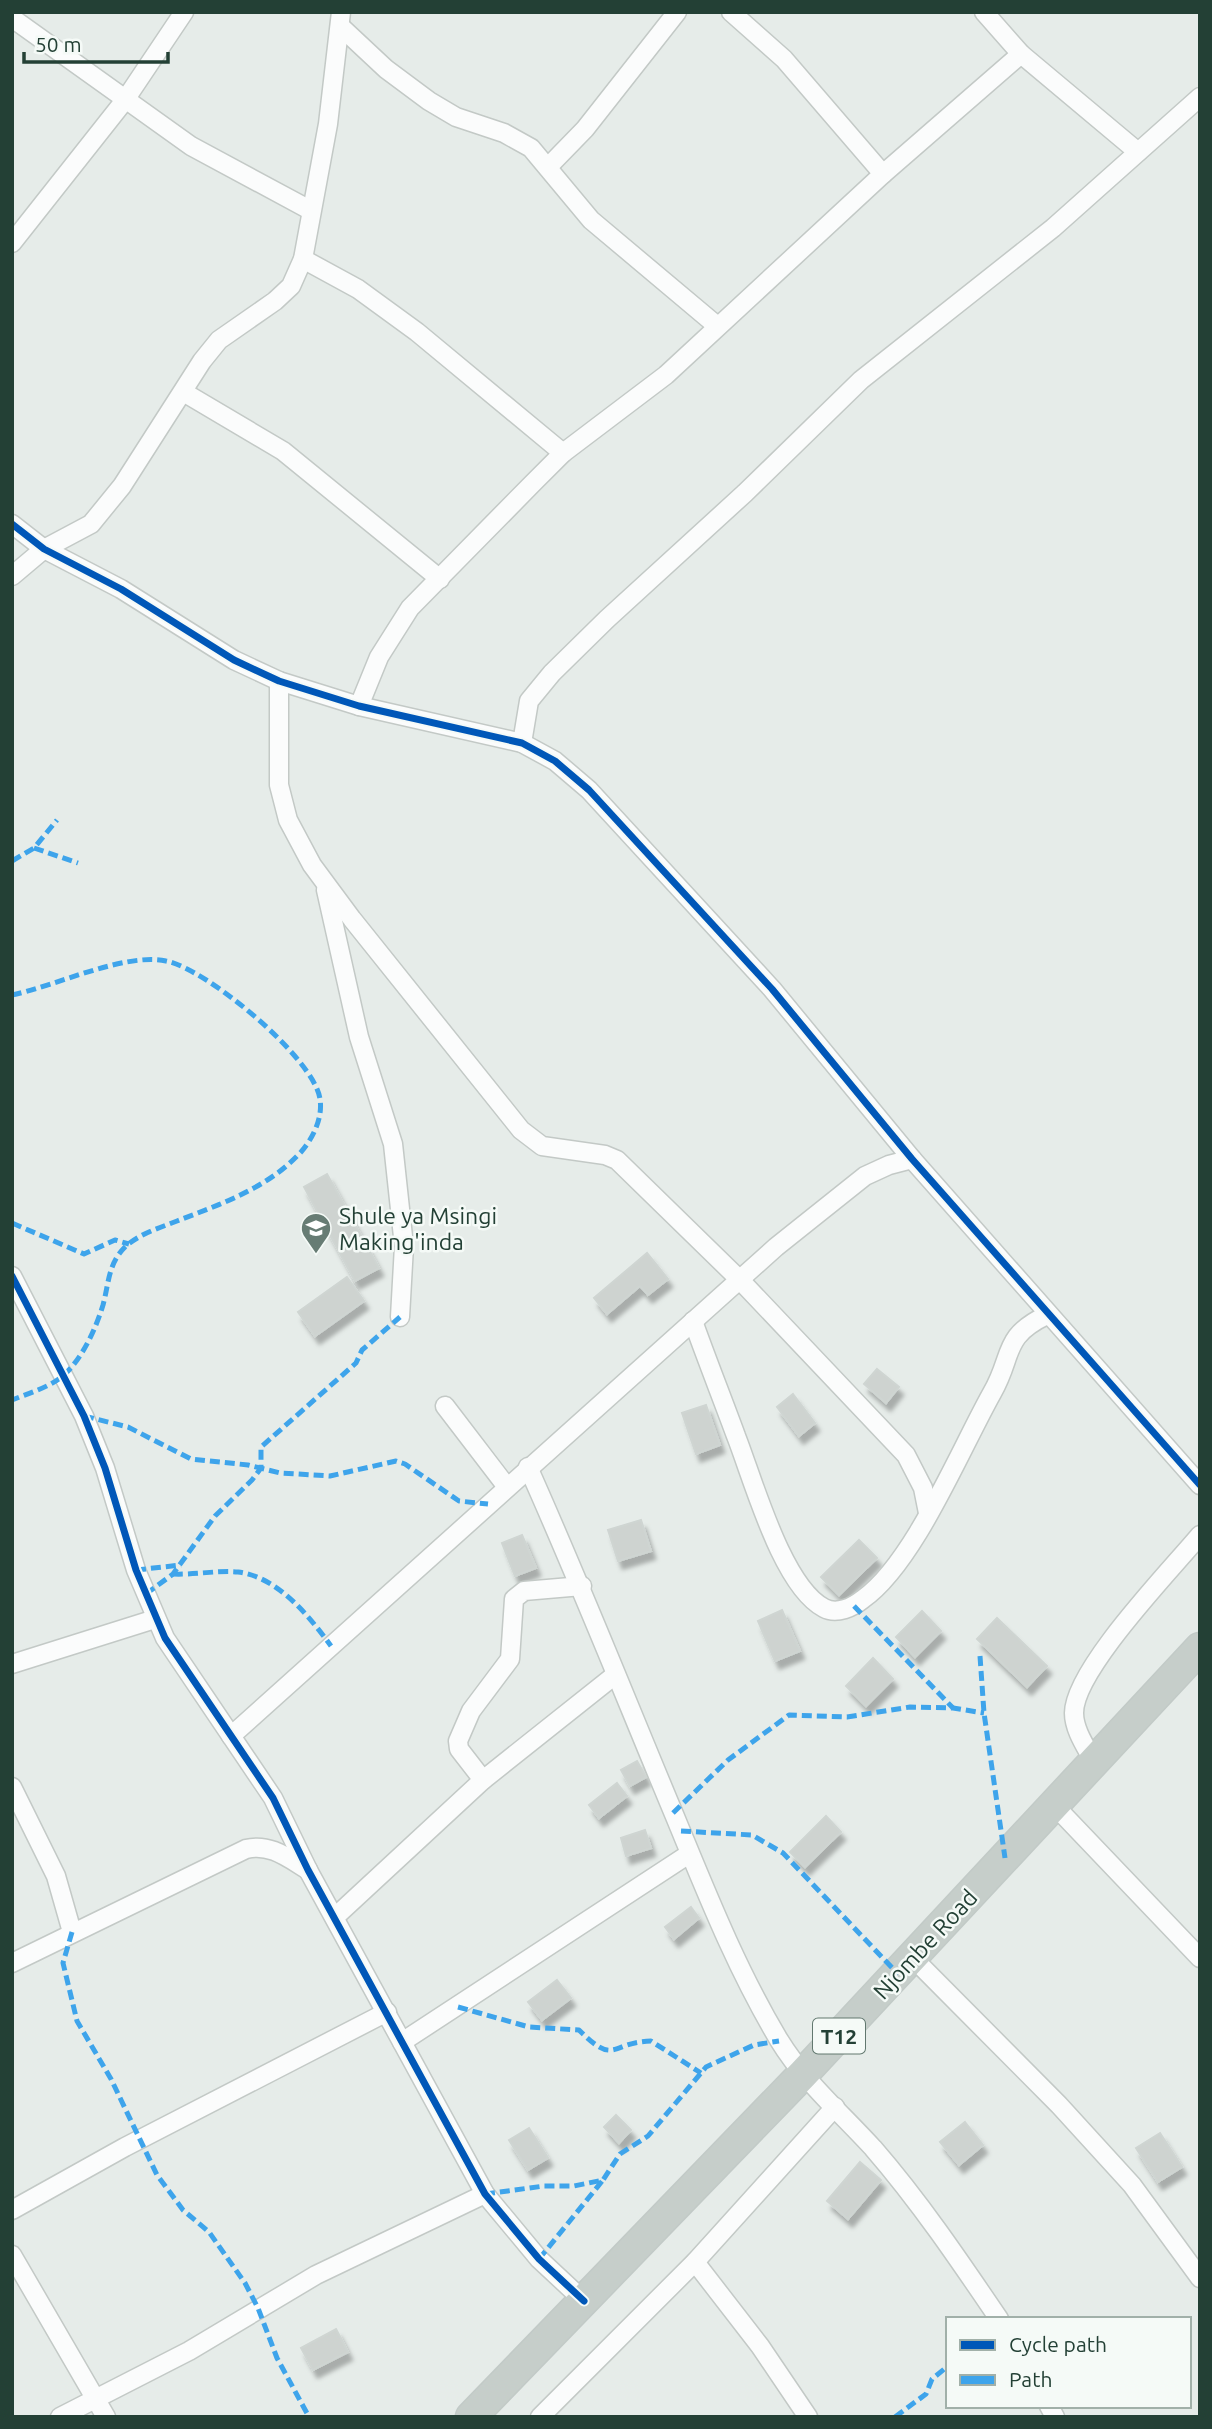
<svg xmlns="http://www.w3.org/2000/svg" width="1212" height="2429" viewBox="0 0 1212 2429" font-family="Ubuntu,sans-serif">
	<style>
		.building { fill: #ced3d0; stroke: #cfd5d2; stroke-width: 2; filter: url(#shadow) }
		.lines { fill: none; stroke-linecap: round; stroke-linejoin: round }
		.minor-casing { stroke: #c3c9c6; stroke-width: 21 }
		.trunk-casing { stroke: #c2cac7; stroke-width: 33 }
		.minor { stroke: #fbfcfc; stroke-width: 18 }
		.trunk { stroke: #c6ceca; stroke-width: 30 }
		.quiet { stroke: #3ea4eb; stroke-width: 5; stroke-dasharray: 10 5; stroke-linecap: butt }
		.cycleway-casing { stroke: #f5faf7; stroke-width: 11 }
		.cycleway { stroke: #0057b8; stroke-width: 7 }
		.labels { text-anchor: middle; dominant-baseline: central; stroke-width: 5; stroke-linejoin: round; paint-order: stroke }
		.shield { fill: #f5faf7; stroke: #62786f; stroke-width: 2 }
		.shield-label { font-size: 21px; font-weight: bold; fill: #234035 }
		.poi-label { font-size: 23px; fill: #234035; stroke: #f5faf7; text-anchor: start }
		.street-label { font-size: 23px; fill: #234035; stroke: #f5faf7 }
	</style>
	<defs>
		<filter id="shadow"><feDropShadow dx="4.5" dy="8" stdDeviation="2" flood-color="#0004"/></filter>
	</defs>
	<rect width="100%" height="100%" fill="#e6ece9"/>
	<g class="building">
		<path d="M327,1174L379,1268L355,1281L304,1187Z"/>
		<path d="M647,1253L668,1279L648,1295L640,1286L607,1314L594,1298Z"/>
		<path d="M347,1277L364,1301L315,1336L298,1312Z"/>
		<path d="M877,1369L899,1387L886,1403L864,1384Z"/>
		<path d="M793,1394L815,1423L799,1436L777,1407Z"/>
		<path d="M706,1405L720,1445L696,1454L682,1413Z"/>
		<path d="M641,1520L651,1551L618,1561L608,1530Z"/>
		<path d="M522,1535L536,1568L515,1576L502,1543Z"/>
		<path d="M859,1540L877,1558L839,1595L821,1577Z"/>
		<path d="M782,1610L800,1651L775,1661L758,1621Z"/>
		<path d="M922,1611L941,1631L915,1657L896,1637Z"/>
		<path d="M997,1618L1047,1666L1027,1687L977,1639Z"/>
		<path d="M873,1658L893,1679L866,1706L846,1686Z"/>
		<path d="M637,1761L646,1777L630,1786L621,1770Z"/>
		<path d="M617,1783L627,1796L599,1818L589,1805Z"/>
		<path d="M826,1816L841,1832L805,1867L790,1852Z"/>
		<path d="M645,1830L651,1848L626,1856L621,1838Z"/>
		<path d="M691,1907L699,1918L674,1939L665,1927Z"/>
		<path d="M557,1980L571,1998L542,2020L528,2002Z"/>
		<path d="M616,2115L631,2130L619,2143L604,2127Z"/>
		<path d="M965,2122L983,2145L959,2165L940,2142Z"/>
		<path d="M529,2128L548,2158L528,2170L509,2140Z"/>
		<path d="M1160,2133L1182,2167L1158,2182L1136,2148Z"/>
		<path d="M860,2162L881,2180L848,2219L827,2201Z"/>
		<path d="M336,2329L348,2352L313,2370L301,2348Z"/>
	</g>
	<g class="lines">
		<g class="minor-casing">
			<g id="minor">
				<path d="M731,12L784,59L883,174"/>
				<path d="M984,12L1021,54L1138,152"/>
				<path d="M12,18L191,146L310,210"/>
				<path d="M340,26L386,69L429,101L456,117L504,133L531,148L591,220L716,325"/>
				<path d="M549,166L585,129L677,12"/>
				<path d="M12,243L125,100L184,12"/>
				<path d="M303,259L358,289L417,332L563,453"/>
				<path d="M185,393L283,451L440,579"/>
				<path d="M12,524L44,549L121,589L234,660L279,681L359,706L522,743L555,761L589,790L772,989L912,1159L1200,1485"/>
				<path d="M12,576L44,549L91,524L122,486L202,361L219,340L275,301L291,286L303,259L328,124L341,12"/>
				<path d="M279,681V785L288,820L312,865L352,919L521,1130L542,1146L605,1155L617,1160L740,1280L906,1455L923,1488L928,1513"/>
				<path d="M359,706L379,657L410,608L533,483L563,453L666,375L883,174L1021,54"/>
				<path d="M522,743L529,701L552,673L607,619L745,493L861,380L1053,228L1200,97"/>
				<path d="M326,890L359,1037L393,1144L404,1246L400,1317"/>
				<path d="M12,1276L84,1416L105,1468L136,1570L165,1638L273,1798L308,1870L485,2194L539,2259L584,2301"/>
				<path d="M693,1321C707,1360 722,1398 736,1436C753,1479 782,1586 824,1608C837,1615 853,1607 863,1599C914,1563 960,1450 992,1393C1014,1355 1001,1337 1047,1315"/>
				<path d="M445,1406L507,1487"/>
				<path d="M528,1467C580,1583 627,1702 676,1819C707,1894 737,1970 779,2040C804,2081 841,2113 873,2148C919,2201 959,2260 999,2319"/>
				<path d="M12,1664L155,1619"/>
				<path d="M231,1736L776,1247L865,1176L889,1165L912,1159"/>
				<path d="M1094,1762C1086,1747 1074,1730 1074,1713C1074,1670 1170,1571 1200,1535"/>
				<path d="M483,1780L459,1749L458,1741L471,1711L510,1659L514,1599L524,1591L582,1586"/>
				<path d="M12,1787L56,1876L72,1932"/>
				<path d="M1054,1805L1200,1958"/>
				<path d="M335,1917L483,1780L615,1675"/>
				<path d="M913,1958L1059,2105L1132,2185L1200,2278"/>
				<path d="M12,1963L246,1849C270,1843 288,1858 308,1870"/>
				<path d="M402,2042L689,1854"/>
				<path d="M12,2210L125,2147L387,2012"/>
				<path d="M12,2255L106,2417"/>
				<path d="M695,2262L760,2346L808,2417"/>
				<path d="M1049,2406L1055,2417"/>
				<path d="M60,2417L189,2351L316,2275L485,2194"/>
				<path d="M540,2417L695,2262L835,2107"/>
			</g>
		</g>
		<g class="trunk-casing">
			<path id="trunk" d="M471,2417L803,2074L1200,1648"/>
		</g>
		<use href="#minor" class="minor"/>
		<use href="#trunk" class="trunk"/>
		<g class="quiet">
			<path d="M34,848L78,863"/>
			<path d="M12,861L34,848L57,820"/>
			<path d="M12,995C55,986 126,952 166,961C207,969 314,1058 320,1099C323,1118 313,1138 301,1152C268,1188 221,1204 177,1221C159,1228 139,1234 125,1247C108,1264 109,1283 103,1305C96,1328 83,1357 65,1374C51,1387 29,1393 12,1400"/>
			<path d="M12,1223L84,1254L115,1240L129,1244"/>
			<path d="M84,1416L128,1427L191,1459L248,1465L280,1473L330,1476L396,1461L405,1464L459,1501L488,1504"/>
			<path d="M136,1570L181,1565"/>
			<path d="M173,1574C193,1575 220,1570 238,1572C278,1577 309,1616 331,1646"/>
			<path d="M146,1594L173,1574L215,1516L252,1480L261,1468V1447L356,1363L362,1350L400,1317"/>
			<path d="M854,1606L953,1708"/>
			<path d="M980,1656L984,1713L1005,1858"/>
			<path d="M673,1813L728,1760L789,1715L847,1717L910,1707L953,1708L984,1713"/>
			<path d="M681,1831L752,1835L783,1853L898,1974"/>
			<path d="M72,1932L63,1963L77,2021L111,2079L157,2175L183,2210L209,2232L245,2283L258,2308L277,2358L309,2417"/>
			<path d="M458,2007L529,2027L579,2030C616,2067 610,2042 651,2041L701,2073"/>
			<path d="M485,2194L544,2186H574L603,2180L620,2154L648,2136L706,2067L754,2045L779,2041"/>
			<path d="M539,2259L603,2180"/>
			<path d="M895,2417L926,2394L932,2379L948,2366"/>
		</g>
		<g class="cycleway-casing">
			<g id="cycleway">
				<path d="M12,524L44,549L121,589L234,660L279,681L359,706L522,743L555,761L589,790L772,989L912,1159L1200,1485"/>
				<path d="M12,1276L84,1416L105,1468L136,1570L165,1638L273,1798L308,1870L485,2194L539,2259L584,2301"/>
			</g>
		</g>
		<use href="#cycleway" class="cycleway"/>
	</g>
	<defs>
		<g id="school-pin" transform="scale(1.575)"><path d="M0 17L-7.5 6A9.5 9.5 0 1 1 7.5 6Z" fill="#677c74" stroke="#f5faf7"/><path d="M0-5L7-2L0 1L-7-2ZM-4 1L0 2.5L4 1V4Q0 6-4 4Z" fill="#fff"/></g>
	</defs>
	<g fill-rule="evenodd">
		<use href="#school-pin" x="316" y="1228"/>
	</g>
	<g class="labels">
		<rect class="shield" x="813" y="2018.5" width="52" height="35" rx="5"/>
		<g class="shield-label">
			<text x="839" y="2036">T12</text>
		</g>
		<g class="poi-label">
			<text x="339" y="1215">Shule ya Msingi<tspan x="339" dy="26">Making'inda</tspan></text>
		</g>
		<g class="street-label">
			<text transform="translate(925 1944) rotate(-47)">Njombe Road</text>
		</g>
	</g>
	<rect width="1212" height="2429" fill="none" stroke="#234035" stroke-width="28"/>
	<rect x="946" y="2317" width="245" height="91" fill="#f5faf7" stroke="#a1b0a9" stroke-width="2"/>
	<rect x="960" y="2340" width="35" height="10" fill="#0057b8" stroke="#a1b0a9" stroke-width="2"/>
	<text x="1009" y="2352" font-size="21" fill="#234035">Cycle path</text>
	<rect x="960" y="2375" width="35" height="10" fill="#3ea4eb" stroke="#a1b0a9" stroke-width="2"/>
	<text x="1009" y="2387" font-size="21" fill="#234035">Path</text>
	<path d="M24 52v10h144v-10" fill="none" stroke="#234035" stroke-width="3.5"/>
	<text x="35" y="52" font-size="21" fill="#234035" stroke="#f5faf7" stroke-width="5" paint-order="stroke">50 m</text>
</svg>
